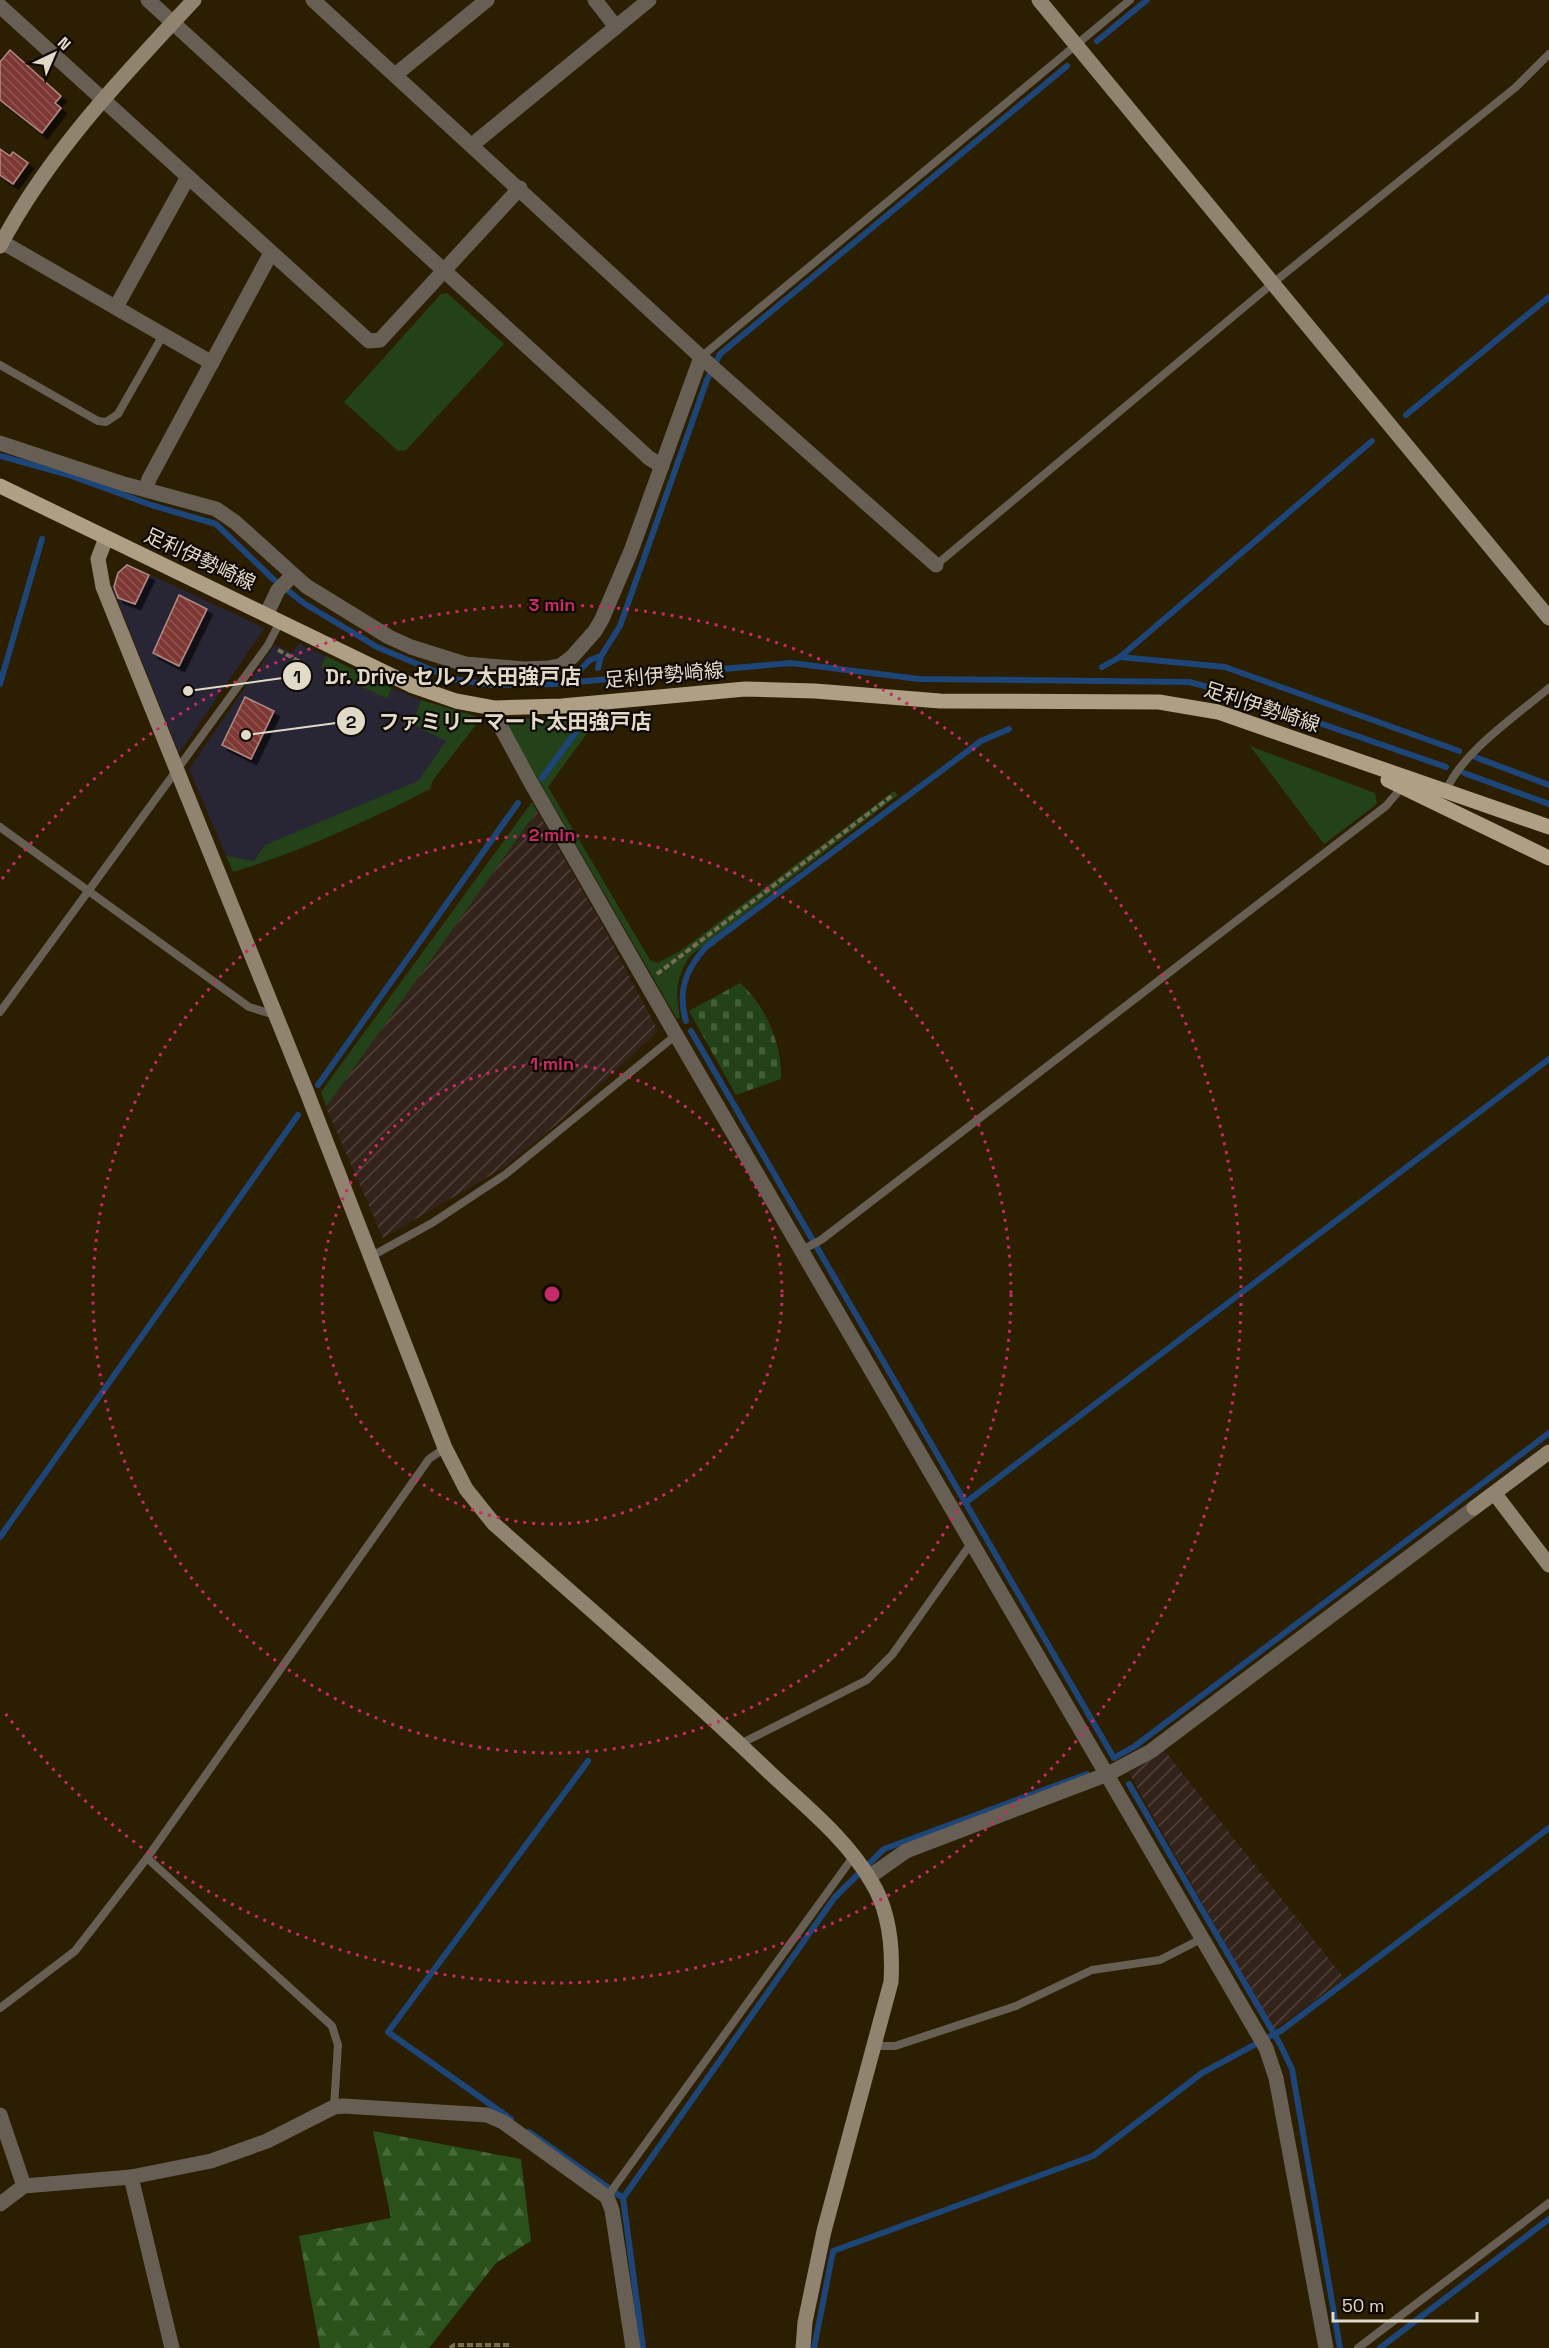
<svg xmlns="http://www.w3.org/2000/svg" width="1549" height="2348" viewBox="0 0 1549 2348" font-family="'Space Grotesk','Noto Sans JP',sans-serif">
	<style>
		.commercial { fill: #282535 }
		.industrial { fill: url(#industrial-furrows) }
		.green { fill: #244219 }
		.forest { fill: url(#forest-firs) }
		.cemetery { fill: url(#cemetery-stones) }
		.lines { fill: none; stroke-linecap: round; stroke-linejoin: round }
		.stream { stroke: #1e4577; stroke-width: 6 }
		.building { fill: url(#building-back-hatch); stroke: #b38b86; stroke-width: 1.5; filter: url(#shadow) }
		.path { stroke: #776c54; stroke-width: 4; stroke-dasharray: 6 3; stroke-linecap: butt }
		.lane { stroke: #675f53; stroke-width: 8 }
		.street { stroke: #675f53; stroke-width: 15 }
		.secondary { stroke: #90836f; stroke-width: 15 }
		.primary { stroke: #af9f84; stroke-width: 15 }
		.ring { fill: none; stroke: #c52b66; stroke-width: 3; stroke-dasharray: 3 6 }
		.labels { text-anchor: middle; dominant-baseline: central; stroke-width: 4.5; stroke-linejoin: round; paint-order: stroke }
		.street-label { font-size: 20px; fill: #e2dac9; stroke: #0f0901 }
		.centre { fill: #c52b66; stroke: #0f0901; stroke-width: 3 }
		.ring-label { font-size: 18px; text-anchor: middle; font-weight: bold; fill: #c52b66; stroke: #0f0901; stroke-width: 4.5; stroke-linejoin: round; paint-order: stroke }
		.leader { fill: none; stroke: #e2dac9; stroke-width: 2 }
		.callout-dot { fill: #e2dac9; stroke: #0f0901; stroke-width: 2 }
		.mark-label { font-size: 18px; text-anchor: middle; font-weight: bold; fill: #111 }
		.callout-label { font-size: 21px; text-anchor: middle; font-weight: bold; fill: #e2dac9; stroke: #0f0901; stroke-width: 4.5; stroke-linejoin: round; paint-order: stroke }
	</style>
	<defs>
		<pattern id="industrial-furrows" width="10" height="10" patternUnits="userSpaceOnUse" patternTransform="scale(1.5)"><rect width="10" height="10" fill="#34231b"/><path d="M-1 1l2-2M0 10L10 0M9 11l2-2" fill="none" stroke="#51423b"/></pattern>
		<pattern id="forest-firs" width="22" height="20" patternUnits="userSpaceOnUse" patternTransform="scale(1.5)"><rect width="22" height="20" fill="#295119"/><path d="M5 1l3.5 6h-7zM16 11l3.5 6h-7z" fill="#486939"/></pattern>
		<pattern id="cemetery-stones" width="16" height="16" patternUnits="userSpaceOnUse" patternTransform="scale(1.5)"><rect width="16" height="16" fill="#244219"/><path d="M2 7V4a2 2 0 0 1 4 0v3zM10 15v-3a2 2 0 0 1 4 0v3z" fill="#445d39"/></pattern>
		<pattern id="building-back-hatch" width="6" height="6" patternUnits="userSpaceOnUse" patternTransform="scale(1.5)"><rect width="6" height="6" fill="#7d3934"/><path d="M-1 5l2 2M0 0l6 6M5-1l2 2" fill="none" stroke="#8f5550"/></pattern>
		<filter id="shadow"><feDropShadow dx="5.5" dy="5.5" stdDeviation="0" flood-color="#0009"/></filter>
	</defs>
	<rect width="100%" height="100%" fill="#2b1e01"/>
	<g class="commercial">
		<path d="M127,564L265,628L179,753L112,587L117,573Z"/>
		<path d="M299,643L326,656L321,667L387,699L392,688L421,700L417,711L478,722L433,780L430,789L391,809L258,864L233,872L189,769L271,650L276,645L292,653Z"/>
	</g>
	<g class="industrial">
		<path d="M537,811L604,928L658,1031L569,1114L505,1167L383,1238L326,1107Z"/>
		<path d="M1164,1750L1344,1978L1274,2030L1129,1773Z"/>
	</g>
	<g class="green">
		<path d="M447,293L504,344L406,450L398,451L344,402L441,294Z"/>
		<path d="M326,656L392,688L387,699L321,667Z"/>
		<path d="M421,700L475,716L478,722L433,780L430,789C367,821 300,852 233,872L226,856L254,861L265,845L418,781L446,741L412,724Z"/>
		<path d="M578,716L599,717L548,787L650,960L657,963L680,951L894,791L898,795L690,956C676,977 675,993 680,1017L677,1019L504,720Z"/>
		<path d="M1250,746L1375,793L1377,804L1324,844Z"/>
		<path d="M532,802L537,811L326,1107L321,1092Z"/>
	</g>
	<path class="forest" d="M373,2131L521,2159L531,2241L496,2263L429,2348H320L299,2236L391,2218Z"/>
	<path class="cemetery" d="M740,983C766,1006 782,1044 781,1079L736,1095L689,1011Z"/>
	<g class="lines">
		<g class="stream">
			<path d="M1097,41L1147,0"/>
			<path d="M1406,415L1549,297"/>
			<path d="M0,456L69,475L151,505L216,524L273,579L305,604L377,647L453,679L491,685L553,684L791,663L919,679L1189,682L1236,694L1446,767"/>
			<path d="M1120,657L1225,667L1459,751"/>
			<path d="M1102,667L1120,657L1372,441"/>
			<path d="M598,668L601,656L620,626L707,380L720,354L1067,66"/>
			<path d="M567,683L590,660L601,656"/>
			<path d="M0,684L42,539"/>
			<path d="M1475,757L1549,785"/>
			<path d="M1464,773L1549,804"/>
			<path d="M542,778L582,724"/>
			<path d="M686,1021C677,991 686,969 706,947L981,741L1009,729"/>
			<path d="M691,1031L1114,1758L1135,1746L1549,1433"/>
			<path d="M318,1085L518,803"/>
			<path d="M965,1503L1549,1059"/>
			<path d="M0,1537L298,1115"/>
			<path d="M1129,1784L1280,2044L1292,2069L1340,2348"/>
			<path d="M511,2119L388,2032L588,1761"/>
			<path d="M529,2132L623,2198"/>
			<path d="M643,2348L623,2198L835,1897L884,1849L1087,1774"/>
			<path d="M814,2348L833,2251L1093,2156L1202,2073L1282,2030L1549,1828"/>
			<path d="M1380,2348L1549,2219"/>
		</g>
	</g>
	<g class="building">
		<path d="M10,50L61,96L55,103L61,108L42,133L0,100V62Z"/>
		<path d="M0,149L10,156L13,152L28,163L13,184L0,175Z"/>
		<path d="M127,565L149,575L135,604L118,598L114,587L118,573Z"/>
		<path d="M179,595L207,609L179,666L153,653Z"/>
		<path d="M245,697L274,711L251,759L222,745Z"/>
	</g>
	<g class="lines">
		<g class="path">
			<path d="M278,650L306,665"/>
			<path d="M657,974L893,795"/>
			<path d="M450,2348L454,2345H509"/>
		</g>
		<g class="lane">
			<path d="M701,357L1130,0"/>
			<path d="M0,365L98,421L106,422L118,414L163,335"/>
			<path d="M936,565L1273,283L1516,87L1549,54"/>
			<path d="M1446,791C1462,752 1517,715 1549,688"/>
			<path d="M0,827L249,1007L275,1015"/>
			<path d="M0,1012L268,645L281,620"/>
			<path d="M802,1250L821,1240L1386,806L1397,793L1399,785"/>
			<path d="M370,1257L432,1223L506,1174L676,1035"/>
			<path d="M740,1744L867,1680L892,1655L972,1542"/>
			<path d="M147,1858L332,2026L338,2045L334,2107"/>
			<path d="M0,2008L75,1951L147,1858L429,1459L445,1448"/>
			<path d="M874,2046H895L1016,2006L1092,1970L1160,1960L1203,1938"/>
			<path d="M607,2197L853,1857"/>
			<path d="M1358,2348L1549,2203"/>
		</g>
		<g class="street">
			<path d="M148,0L649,458L662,466"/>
			<path d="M313,0L701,357L936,565"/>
			<path d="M595,0L616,27"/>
			<path d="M0,6L369,341L380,340L520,188"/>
			<path d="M395,75L487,0"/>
			<path d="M472,145L649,0"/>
			<path d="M2,242L212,363"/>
			<path d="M116,307L188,177"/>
			<path d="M0,443L124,484L216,509L235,522L306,586L389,637L411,647L465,664L524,669L549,668L560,666L572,657L595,631L602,619L631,551L701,357"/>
			<path d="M146,489L149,479L271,253"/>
			<path d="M267,613L278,590L292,576"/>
			<path d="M494,708L498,722L530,781L676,1035L1266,2048L1276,2078L1326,2348"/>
			<path d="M869,1877L906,1851L1108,1774L1151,1751L1474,1508"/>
			<path d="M0,2115L24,2186"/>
			<path d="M131,2177L172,2348"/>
			<path d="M0,2204L24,2186L131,2177L211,2161L267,2141L334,2107L343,2106L487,2115L503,2122L607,2197L612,2210L633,2348"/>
		</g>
		<g class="secondary">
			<path d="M1039,0L1549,618"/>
			<path d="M0,246C49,153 123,76 194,0"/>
			<path d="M106,538L98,559L103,587L306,1090L445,1448L466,1489L494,1524C586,1606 680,1686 768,1771C804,1805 846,1838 871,1881C890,1911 893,1947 891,1982L824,2231L805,2322L803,2348"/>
			<path d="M1495,1494L1549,1565"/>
			<path d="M1474,1508L1549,1452"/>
		</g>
		<g class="primary">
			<path d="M0,486L413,686L456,701L494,708L562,706L745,689L815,691L940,701L1159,702L1218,712L1549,827"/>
			<path d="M1388,780L1549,858"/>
		</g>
	</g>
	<g class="ring">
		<circle cx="552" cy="1294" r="230"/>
		<circle cx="552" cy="1294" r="459"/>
		<path d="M2 879A689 689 0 1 1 2 1709"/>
	</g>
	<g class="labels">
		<g class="street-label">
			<text transform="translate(200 559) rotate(25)">足利伊勢崎線</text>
			<text transform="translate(664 675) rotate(-5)">足利伊勢崎線</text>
			<text transform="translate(1262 707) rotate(18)">足利伊勢崎線</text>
		</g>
	</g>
	<circle cx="552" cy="1294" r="9" class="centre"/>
	<g class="ring-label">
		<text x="552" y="611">3 min</text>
		<text x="552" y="841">2 min</text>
		<text x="552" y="1070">1 min</text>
	</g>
	<path class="leader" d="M188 691L297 676M246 735L351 721"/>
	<g class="callout-dot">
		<circle cx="188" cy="691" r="6"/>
		<circle cx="246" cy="735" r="6"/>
		<circle cx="297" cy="676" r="15"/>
		<circle cx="351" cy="721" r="15"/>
	</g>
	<g class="mark-label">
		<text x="297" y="683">1</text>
		<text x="351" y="728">2</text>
	</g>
	<g class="callout-label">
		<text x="453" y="684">Dr. Drive セルフ太田強戸店</text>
		<text x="515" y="729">ファミリーマート太田強戸店</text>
	</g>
	<g transform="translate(54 54) rotate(44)" stroke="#0f0901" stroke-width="4.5" paint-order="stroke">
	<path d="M0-4.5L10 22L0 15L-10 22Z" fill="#e2dac9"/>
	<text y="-9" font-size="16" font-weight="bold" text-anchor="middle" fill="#e2dac9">N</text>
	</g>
	<path d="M1333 2312v9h144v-9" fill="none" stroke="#e2dac9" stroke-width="3"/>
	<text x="1342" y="2312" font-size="18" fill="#e2dac9" stroke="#0f0901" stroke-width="4.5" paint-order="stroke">50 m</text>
</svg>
